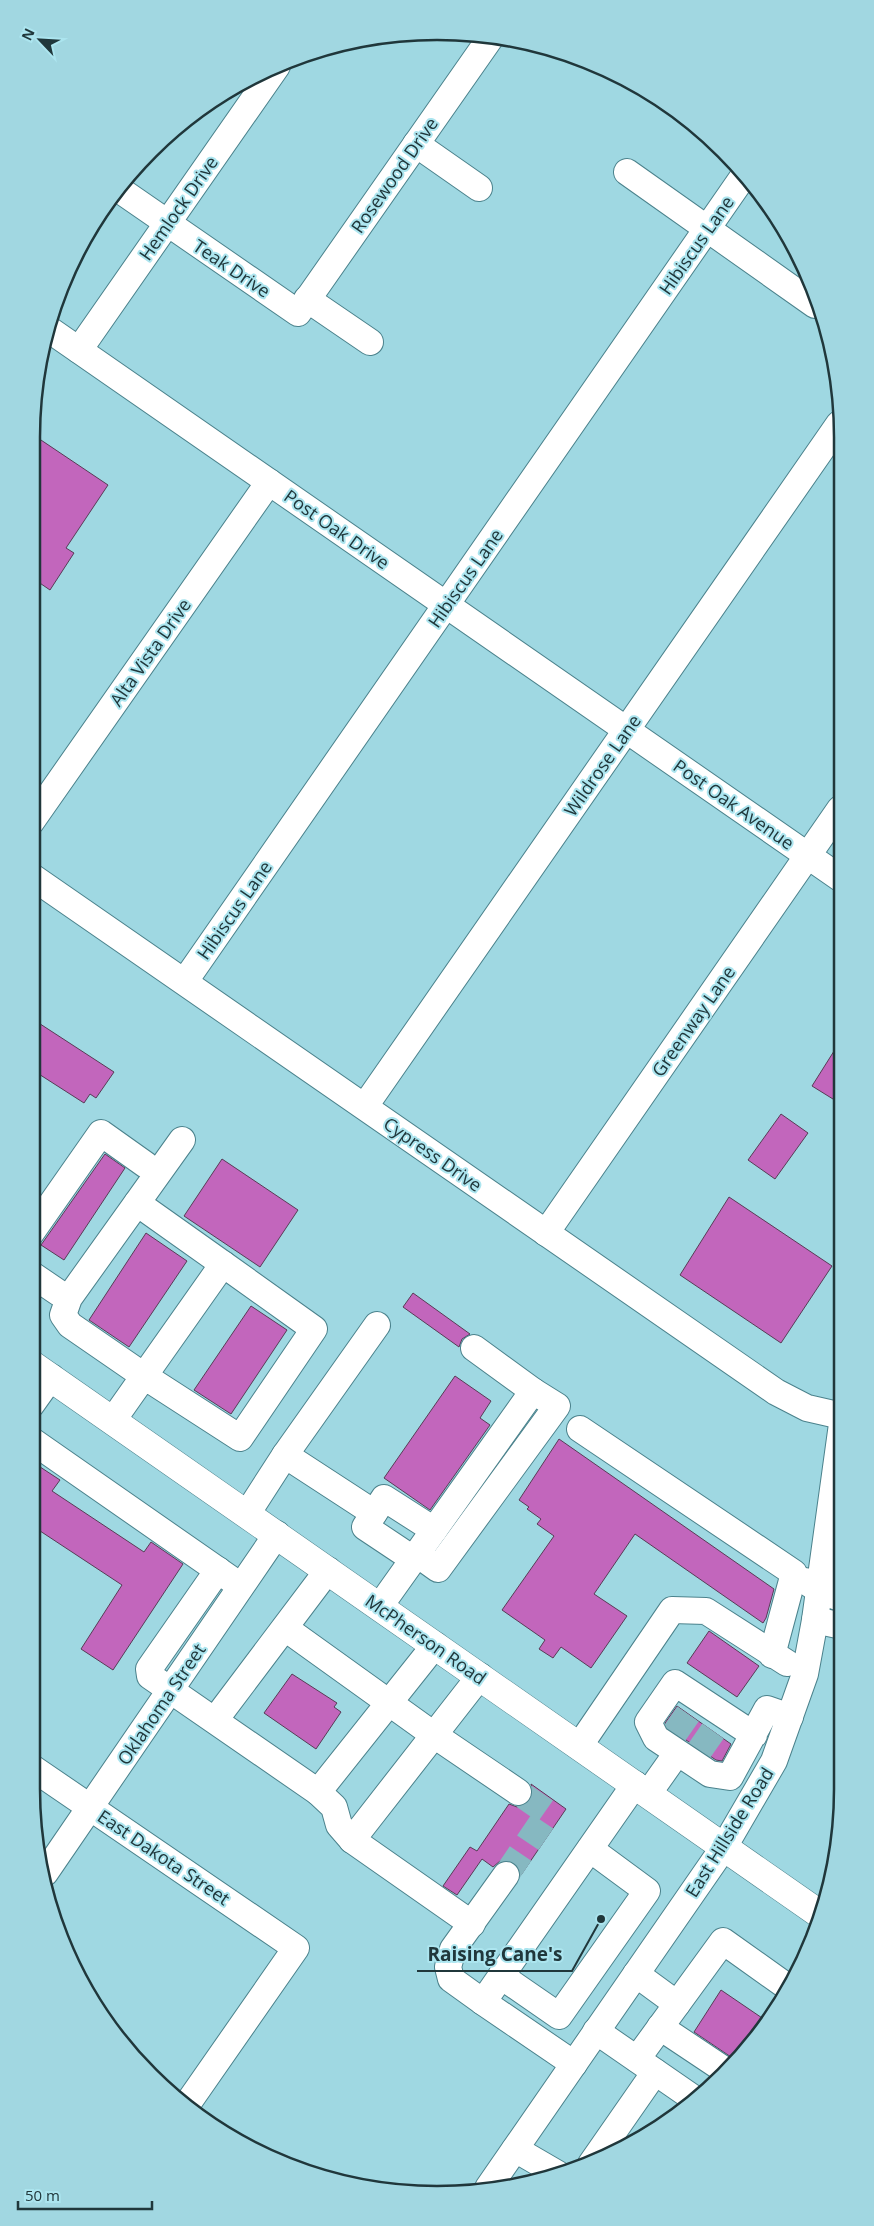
<svg xmlns="http://www.w3.org/2000/svg" width="874" height="2226" viewBox="0 0 874 2226" font-family="'Open Sans',sans-serif">
	<style>
		.building { fill: #c266bc; stroke: #593b56 }
		.lines { fill: none; stroke-linecap: round; stroke-linejoin: round }
		.minor-tunnel { stroke: #86b8c1; stroke-width: 26; stroke-dasharray: 26 13; stroke-linecap: butt }
		.minor-casing { stroke: #4b828c; stroke-width: 28 }
		.major-casing { stroke: #4b828c; stroke-width: 29 }
		.minor { stroke: #fff; stroke-width: 26 }
		.major { stroke: #fff; stroke-width: 28 }
		.labels { text-anchor: middle; dominant-baseline: central; stroke-width: 4; stroke-linejoin: round; paint-order: stroke }
		.street-label { font-size: 18px; fill: #20373b; stroke: #ace5ef }
		.rim { fill: none; stroke: #20373b; stroke-width: 2.5 }
		.leader { fill: none; stroke: #20373b; stroke-width: 2 }
		.callout-dot { fill: #20373b; stroke: #ace5ef; stroke-width: 2 }
		.callout-label { font-size: 19px; text-anchor: middle; font-weight: bold; fill: #20373b; stroke: #ace5ef; stroke-width: 4; stroke-linejoin: round; paint-order: stroke }
	</style>
	<rect width="100%" height="100%" fill="#9fd8e2"/>
	<g class="building">
		<path d="M32,434L108,485L66,548L74,553L50,590L31,577Z"/>
		<path d="M31,1018L114,1072L96,1098L90,1094L84,1103L31,1069Z"/>
		<path d="M841,1040V1104L812,1086Z"/>
		<path d="M781,1114L808,1133L775,1179L748,1160Z"/>
		<path d="M105,1154L125,1168L64,1260L41,1245Z"/>
		<path d="M222,1159L298,1210L260,1267L184,1216Z"/>
		<path d="M729,1197L832,1266L781,1343L680,1275Z"/>
		<path d="M146,1233L187,1261L129,1347L89,1320Z"/>
		<path d="M413,1293L470,1334L462,1339L459,1347L403,1307Z"/>
		<path d="M251,1306L287,1330L231,1414L194,1390Z"/>
		<path d="M455,1376L491,1401L480,1418L490,1425L430,1510L384,1478Z"/>
		<path d="M559,1439L774,1589L766,1618L763,1623L635,1534L594,1594L627,1616L591,1668L561,1647L553,1658L539,1649L545,1640L502,1610L554,1536L537,1524L541,1519L527,1509L529,1507L519,1500Z"/>
		<path d="M31,1461L60,1480L52,1491L144,1552L151,1542L183,1564L113,1670L81,1649L122,1585L31,1525Z"/>
		<path d="M709,1631L759,1666L737,1697L687,1663Z"/>
		<path d="M292,1674L337,1703L334,1707L341,1712L316,1749L264,1713Z"/>
		<path d="M677,1706L731,1744L722,1761L716,1760L668,1728L665,1723Z"/>
		<path d="M531,1784L566,1809L521,1875L519,1868L514,1863L507,1860L500,1861L493,1867L482,1859L457,1895L443,1886L470,1847L477,1851L509,1804L517,1807L524,1806L530,1801L533,1793Z"/>
		<path d="M721,1990L768,2022L759,2036L734,2059L694,2032Z"/>
	</g>
	<g class="lines">
		<g class="minor-tunnel">
			<path d="M674,1734L688,1714"/>
			<path d="M699,1751L713,1731"/>
			<path d="M506,1875L548,1813L518,1792"/>
		</g>
		<g class="minor-casing">
			<g id="minor">
				<path d="M416,144L479,188"/>
				<path d="M627,172L815,305"/>
				<path d="M117,188L298,313L491,37"/>
				<path d="M307,299L370,342"/>
				<path d="M47,328L840,878"/>
				<path d="M79,350L277,66"/>
				<path d="M31,822L269,482"/>
				<path d="M31,876L776,1392L807,1408L842,1416"/>
				<path d="M185,981L745,174"/>
				<path d="M365,1106L839,424"/>
				<path d="M137,1203L223,1264"/>
				<path d="M31,1233L101,1133L146,1165"/>
				<path d="M546,1233L840,809"/>
				<path d="M31,1274L59,1293"/>
				<path d="M31,1405L51,1377"/>
				<path d="M113,1420L223,1264L314,1329L240,1438L144,1376L70,1325L63,1315L69,1298L182,1140"/>
				<path d="M580,1429L794,1573L772,1655"/>
				<path d="M31,1440L232,1580"/>
				<path d="M285,1455L377,1325"/>
				<path d="M247,1514L285,1455L374,1513"/>
				<path d="M417,1554L438,1569L557,1406L533,1391"/>
				<path d="M413,1559L365,1527L384,1498L434,1530"/>
				<path d="M218,1570L149,1669L150,1676L318,1792L334,1807L339,1825L352,1840"/>
				<path d="M805,1581L819,1590L842,1599"/>
				<path d="M380,1606L533,1391L474,1348"/>
				<path d="M815,1620L842,1626"/>
				<path d="M285,1628L434,1735L518,1792"/>
				<path d="M215,1720L328,1570"/>
				<path d="M754,1735L675,1683L648,1722L656,1738L710,1774L730,1777L767,1709L790,1717"/>
				<path d="M580,1745L672,1610L706,1611L787,1663"/>
				<path d="M31,1767L296,1948L188,2103"/>
				<path d="M318,1792L435,1645"/>
				<path d="M648,1794L677,1753"/>
				<path d="M45,1873L277,1534"/>
				<path d="M472,1924L352,1840L480,1676"/>
				<path d="M636,1974L677,2004"/>
				<path d="M501,1976L559,2016L647,1891L590,1849"/>
				<path d="M483,2002L451,1979L448,1967L453,1949L506,1875"/>
				<path d="M660,2027L723,2069"/>
				<path d="M596,2031L693,2098"/>
				<path d="M637,2059L723,1941L789,1988"/>
				<path d="M574,2064L483,2002L635,1784"/>
				<path d="M515,2149L558,2174"/>
				<path d="M591,2164L655,2072"/>
				<path d="M488,2188L724,1847L774,1761L805,1674L815,1620L842,1424"/>
			</g>
		</g>
		<g class="major-casing">
			<path id="major" d="M31,1364L821,1915"/>
		</g>
		<use href="#minor" class="minor"/>
		<use href="#major" class="major"/>
	</g>
	<g class="labels">
		<g class="street-label">
			<text transform="translate(394 175) rotate(-55)">Rosewood Drive</text>
			<text transform="translate(178 208) rotate(-55)">Hemlock Drive</text>
			<text transform="translate(696 245) rotate(-55)">Hibiscus Lane</text>
			<text transform="translate(232 268) rotate(34)">Teak Drive</text>
			<text transform="translate(337 529) rotate(35)">Post Oak Drive</text>
			<text transform="translate(465 578) rotate(-55)">Hibiscus Lane</text>
			<text transform="translate(150 652) rotate(-55)">Alta Vista Drive</text>
			<text transform="translate(602 765) rotate(-55)">Wildrose Lane</text>
			<text transform="translate(734 804) rotate(35)">Post Oak Avenue</text>
			<text transform="translate(234 910) rotate(-55)">Hibiscus Lane</text>
			<text transform="translate(693 1021) rotate(-55)">Greenway Lane</text>
			<text transform="translate(433 1154) rotate(35)">Cypress Drive</text>
			<text transform="translate(426 1639) rotate(35)">McPherson Road</text>
			<text transform="translate(161 1704) rotate(-56)">Oklahoma Street</text>
			<text transform="translate(729 1832) rotate(-58)">East Hillside Road</text>
			<text transform="translate(164 1857) rotate(34)">East Dakota Street</text>
		</g>
	</g>
	<path d="M0 0H874V2226H0ZM437 40H437A397 397 0 0 1 834 437V1789A397 397 0 0 1 437 2186H437A397 397 0 0 1 40 1789V437A397 397 0 0 1 437 40Z" fill="#a1d7e1" fill-rule="evenodd"/>
	<path class="rim" d="M437 40H437A397 397 0 0 1 834 437V1789A397 397 0 0 1 437 2186H437A397 397 0 0 1 40 1789V437A397 397 0 0 1 437 40Z"/>
	<path class="leader" d="M601 1919L572 1971H417"/>
	<circle class="callout-dot" cx="601" cy="1919" r="5"/>
	<g class="callout-label">
		<text x="495" y="1961">Raising Cane's</text>
	</g>
	<g transform="translate(40 40) rotate(295)" stroke="#ace5ef" stroke-width="4" paint-order="stroke">
	<path d="M0-4L9 19L0 12L-9 19Z" fill="#20373b"/>
	<text y="-8" font-size="14" font-weight="bold" text-anchor="middle" fill="#20373b">N</text>
	</g>
	<path d="M18 2201v8h134v-8" fill="none" stroke="#20373b" stroke-width="2.5"/>
	<text x="25" y="2201" font-size="15" fill="#20373b" stroke="#ace5ef" stroke-width="4" paint-order="stroke">50 m</text>
</svg>
